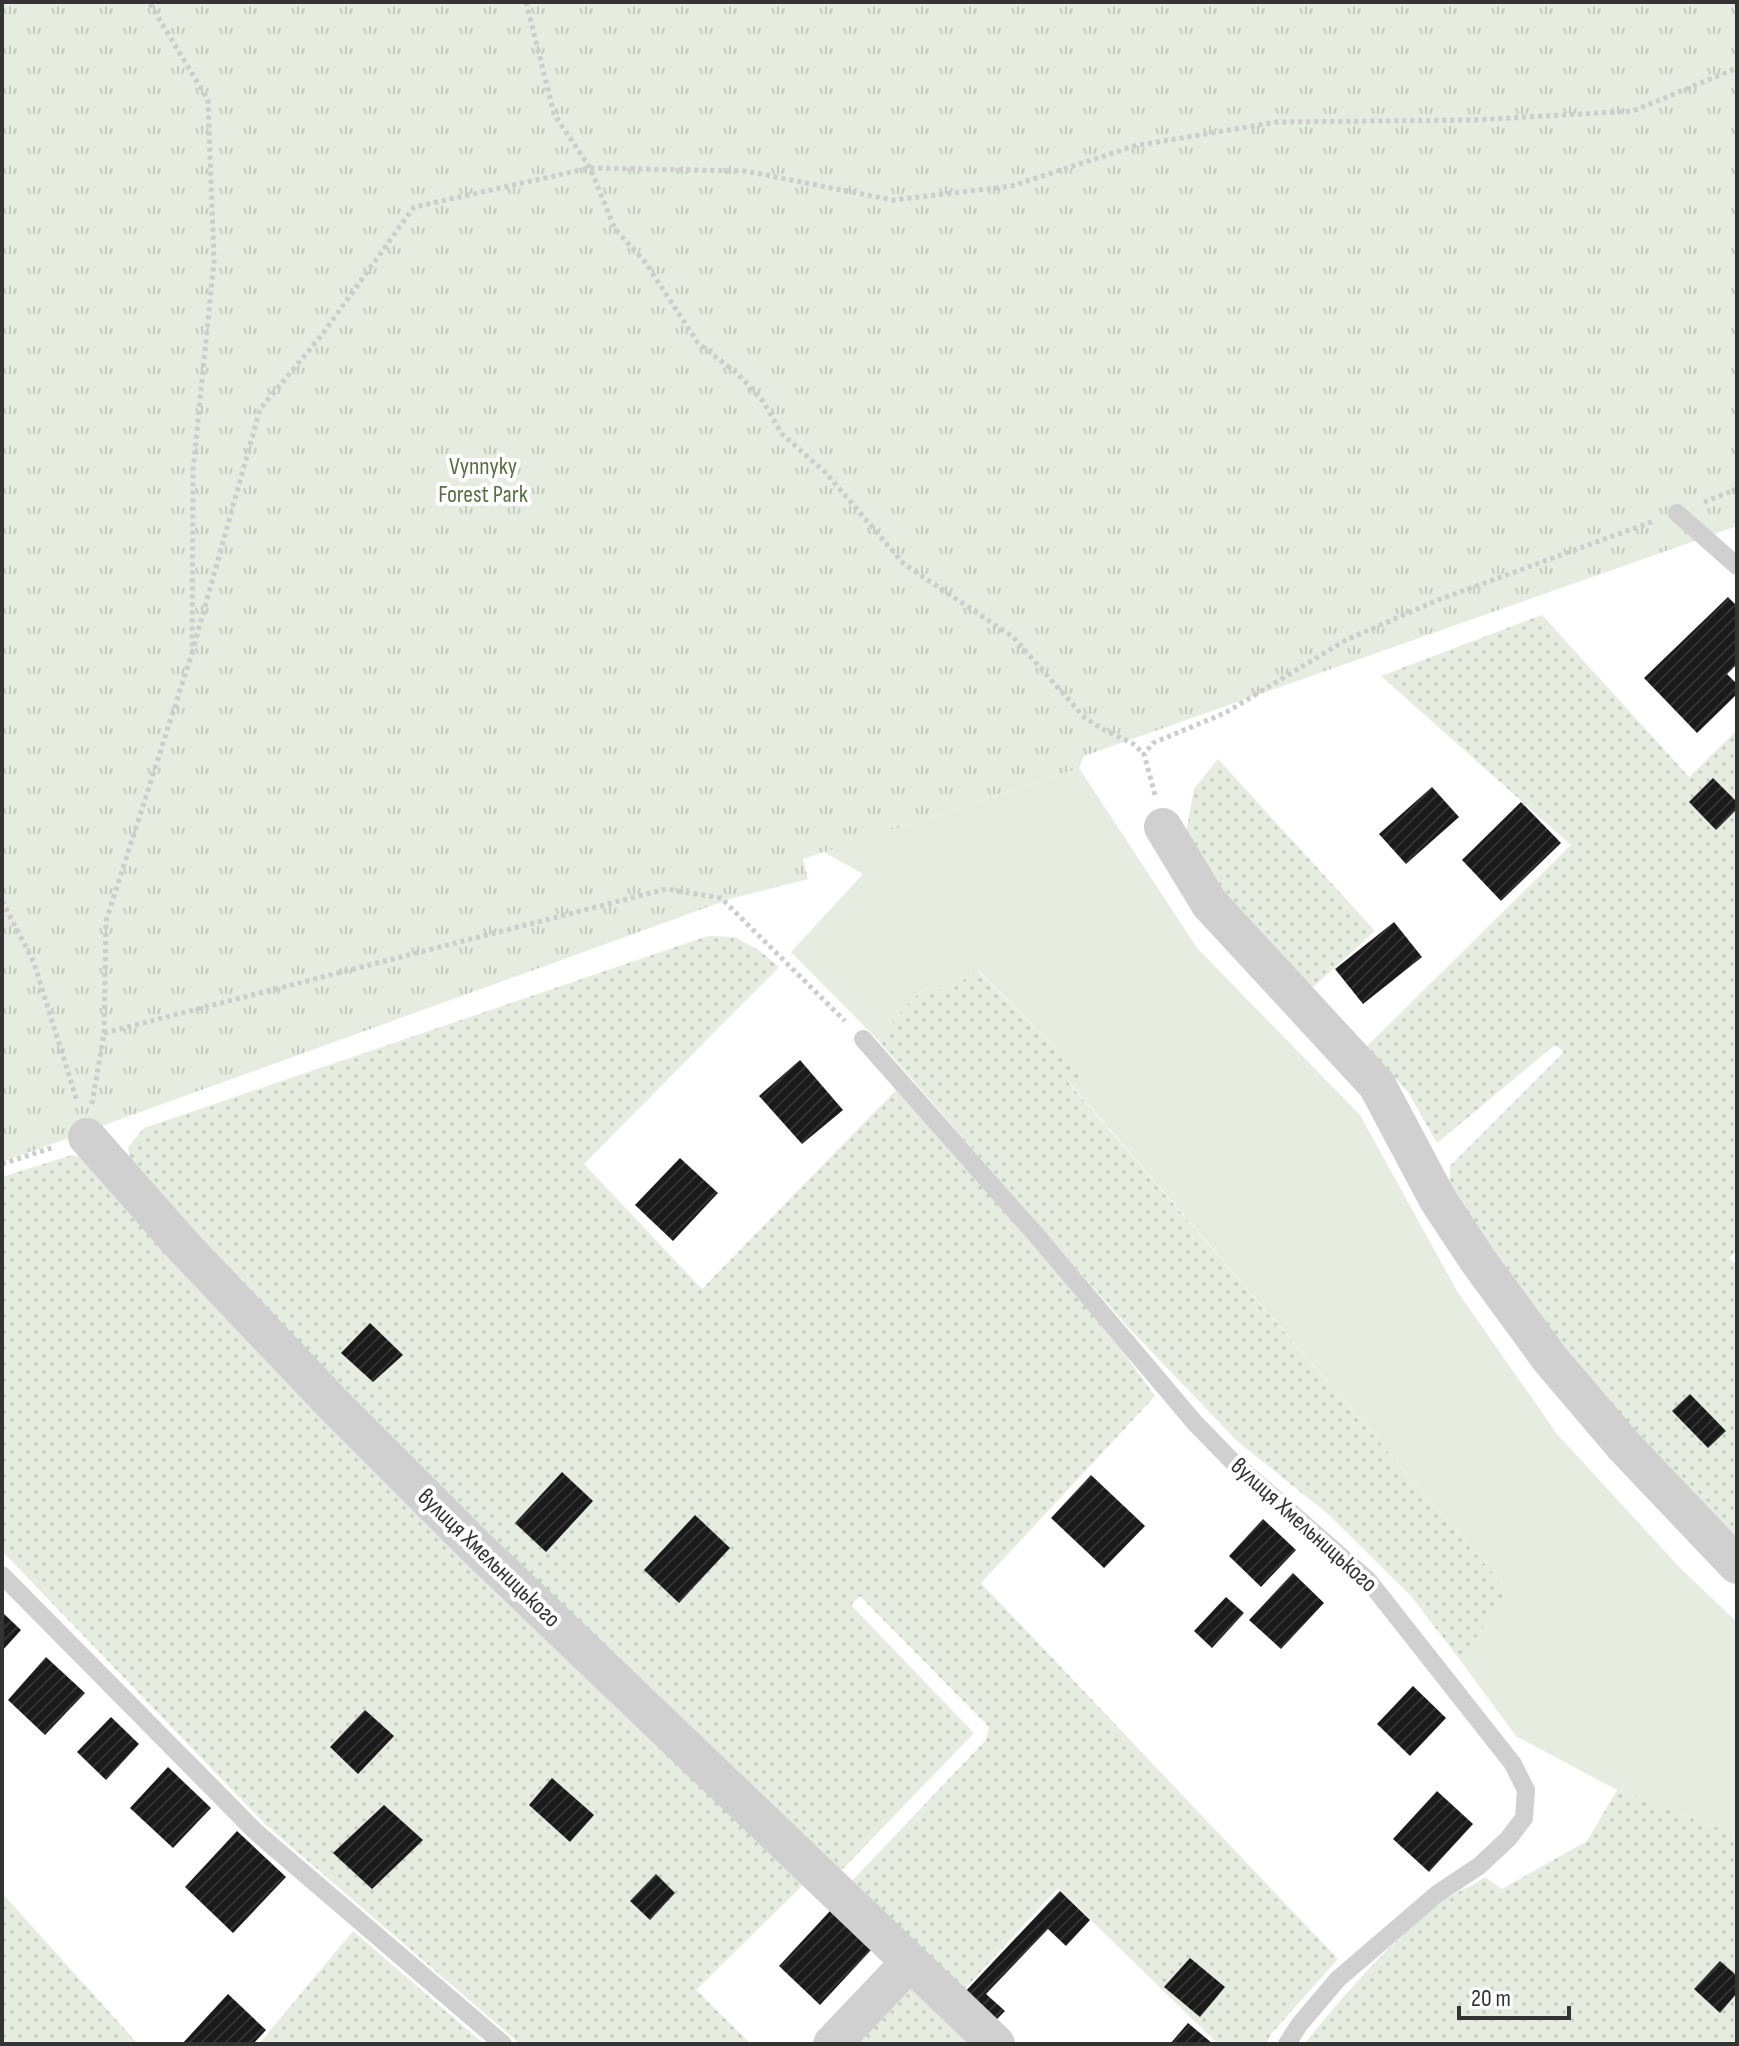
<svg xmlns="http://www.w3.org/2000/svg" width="1739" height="2046" viewBox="0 0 1739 2046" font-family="'Sofia Sans Condensed',sans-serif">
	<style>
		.grass { fill: #e6ecdf }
		.park { fill: url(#park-tufts) }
		.garden { fill: url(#garden-dots) }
		.building { fill: url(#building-hatch) }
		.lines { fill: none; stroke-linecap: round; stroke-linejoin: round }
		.path { stroke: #cdcdcd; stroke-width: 5; stroke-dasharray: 4 4; stroke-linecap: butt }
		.service { stroke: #d0d0d0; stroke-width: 18 }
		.minor { stroke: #d0d0d0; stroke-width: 38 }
		.labels { text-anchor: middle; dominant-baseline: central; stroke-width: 8; stroke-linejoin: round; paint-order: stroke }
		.park-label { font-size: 24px; fill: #56703f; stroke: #fff }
		.street-label { font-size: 24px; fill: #333; stroke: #fff }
	</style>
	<defs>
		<pattern id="park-tufts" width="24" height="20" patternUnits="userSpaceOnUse" patternTransform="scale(2)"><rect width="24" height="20" fill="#e6ecdf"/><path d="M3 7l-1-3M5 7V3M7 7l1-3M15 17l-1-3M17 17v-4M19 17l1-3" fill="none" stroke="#c6cbc0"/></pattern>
		<pattern id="garden-dots" width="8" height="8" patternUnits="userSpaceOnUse" patternTransform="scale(2)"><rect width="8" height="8" fill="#e6ecdf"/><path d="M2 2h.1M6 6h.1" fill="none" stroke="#c6cbc0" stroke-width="1.8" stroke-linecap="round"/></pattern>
		<pattern id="building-hatch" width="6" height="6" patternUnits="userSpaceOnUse" patternTransform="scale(2)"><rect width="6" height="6" fill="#1a1a1a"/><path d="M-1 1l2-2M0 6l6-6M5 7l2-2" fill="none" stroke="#333"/></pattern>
	</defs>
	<rect width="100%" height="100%" fill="#fff"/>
	<path class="grass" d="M1079,768L1197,948L1360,1115L1457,1291L1557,1434L1681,1569L1737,1622V1835L1617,1790L1516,1736L1460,1660L1509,1592L1068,1081L1082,1076L978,970L953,988L922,990L876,1038L791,952L863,874L824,852Z"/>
	<path class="park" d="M2,2H1737V526L1084,756L1079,768L803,859L808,879L730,899L2,1162Z"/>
	<g class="garden">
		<path d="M1542,615L1689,777L1737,730V1250L1729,1258L1737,1265V1541L1568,1358L1504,1263L1450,1192V1166L1564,1052L1555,1045L1437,1143L1408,1092L1366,1047L1571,845L1381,676Z"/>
		<path d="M1218,759L1375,931L1311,989L1239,914L1186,833L1194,789Z"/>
		<path d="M708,936L735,937L760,951L779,967L584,1164L702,1289L897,1089L937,1132L1121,1349L1155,1396L981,1583L1338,1959L1271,2034L1266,2044H1218L1058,1888L960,1994L847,1886L986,1740L989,1727L860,1596L851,1605L974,1733L836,1876L316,1371L131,1168L128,1147L144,1128Z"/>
		<path d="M977,970L1083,1077L1068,1082L1509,1592L1460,1660L1411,1596L1328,1514L1237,1441L1126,1325L876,1038L922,990L953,988Z"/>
		<path d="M72,1155L96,1161L805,1883L696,1990L751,2044H520L265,1824L2,1551V1177Z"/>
		<path d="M1617,1790L1737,1835V2044L1305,2043C1346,1992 1390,1942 1442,1902C1455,1892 1471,1887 1485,1877L1502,1889L1587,1841Z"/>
		<path d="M2,1893L138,2044H2Z"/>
		<path d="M353,1931L484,2044H259Z"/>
		<path d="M910,1987L982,2044H845Z"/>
	</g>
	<g class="building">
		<path d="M1728,597L1737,606V664L1727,674L1737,684V694L1697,733L1644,678Z"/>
		<path d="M1713,778L1737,802V809L1716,830L1689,802Z"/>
		<path d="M1432,787L1459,817L1406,864L1379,834Z"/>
		<path d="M1521,802L1561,843L1501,901L1462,860Z"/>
		<path d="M1394,922L1422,957L1363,1004L1335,969Z"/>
		<path d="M800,1060L843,1110L802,1144L759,1096Z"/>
		<path d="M680,1158L718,1193L673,1241L635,1205Z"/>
		<path d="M370,1323L403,1355L373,1382L341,1353Z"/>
		<path d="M1690,1394L1726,1431L1708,1448L1672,1411Z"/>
		<path d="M562,1472L593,1501L546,1552L515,1523Z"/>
		<path d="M1091,1475L1145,1526L1104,1568L1051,1518Z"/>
		<path d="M695,1515L730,1548L679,1603L644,1570Z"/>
		<path d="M1263,1519L1296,1550L1261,1587L1229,1556Z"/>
		<path d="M1293,1573L1324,1603L1281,1649L1249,1620Z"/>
		<path d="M1226,1597L1244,1613L1212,1648L1194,1631Z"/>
		<path d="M2,1612L21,1630L2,1651Z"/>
		<path d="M46,1657L85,1693L45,1735L8,1700Z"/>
		<path d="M1413,1686L1446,1718L1410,1756L1377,1724Z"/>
		<path d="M365,1710L394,1736L358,1774L330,1747Z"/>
		<path d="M111,1717L139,1744L106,1780L77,1752Z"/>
		<path d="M168,1767L211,1808L173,1848L130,1808Z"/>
		<path d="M552,1778L594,1815L570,1842L529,1805Z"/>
		<path d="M1437,1791L1473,1824L1429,1872L1393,1839Z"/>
		<path d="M384,1805L423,1840L372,1889L333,1853Z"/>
		<path d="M237,1831L286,1877L233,1933L185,1887Z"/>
		<path d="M656,1874L675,1893L650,1920L630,1901Z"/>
		<path d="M1060,1891L1090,1920L1066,1946L1048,1929L986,1994L1005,2011L993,2023L962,1995Z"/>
		<path d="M830,1911L871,1950L820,2005L779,1966Z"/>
		<path d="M1190,1958L1225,1987L1200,2017L1164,1987Z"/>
		<path d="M1720,1961L1737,1976V1993L1720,2013L1694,1989Z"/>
		<path d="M228,1994L266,2030L253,2044H182Z"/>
		<path d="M1188,2023L1213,2044H1170Z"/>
	</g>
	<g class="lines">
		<g class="path">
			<path d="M526,2L554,114L590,168L615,229L645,262L698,343L738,374L763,401L782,434L826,473L904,564L1013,637L1084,717L1104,730L1132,743L1144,754"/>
			<path d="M1704,502L1737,489"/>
			<path d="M192,653L260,409L321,336L414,207L590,168L745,171L893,200L1012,186L1134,146L1277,122L1474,120L1633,111L1737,68"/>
			<path d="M1155,795L1144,754L1153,743L1225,713L1346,640L1438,600L1654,521"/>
			<path d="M2,901L34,963L77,1101"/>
			<path d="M104,1033L666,889L721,898L845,1021"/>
			<path d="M92,1104L104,1033L106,921L192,653L193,470L214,261L208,100L149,2"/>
			<path d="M2,1164L54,1147"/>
		</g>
		<g class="service">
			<path d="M1677,513L1737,566"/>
			<path d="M863,1039L1037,1236L1195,1423L1232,1461L1368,1580L1513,1764L1526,1790L1524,1818L1508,1839L1479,1866L1437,1894L1338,1979L1299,2025L1287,2044"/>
			<path d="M2,1575L256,1832L503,2044"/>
		</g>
		<g class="minor">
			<path d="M1163,827L1209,903L1377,1085L1438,1200L1477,1259L1550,1359L1624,1446L1737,1565"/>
			<path d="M87,1137L184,1247L335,1406L477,1548L996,2044"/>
			<path d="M832,2044L909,1963"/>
		</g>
	</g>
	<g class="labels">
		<g class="park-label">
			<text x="483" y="466">Vynnyky<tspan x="483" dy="28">Forest Park</tspan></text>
		</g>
		<g class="street-label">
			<text transform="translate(1304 1525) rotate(42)">вулиця Хмельницького</text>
			<text transform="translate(489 1558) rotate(44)">вулиця Хмельницького</text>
		</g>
	</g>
	<rect width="1739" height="2046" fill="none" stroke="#333333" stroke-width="8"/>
	<path d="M1459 2006v12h110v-12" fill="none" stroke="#333333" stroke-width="4"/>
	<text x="1471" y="2006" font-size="24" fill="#333333" stroke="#ffffff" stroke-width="6" paint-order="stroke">20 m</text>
</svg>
